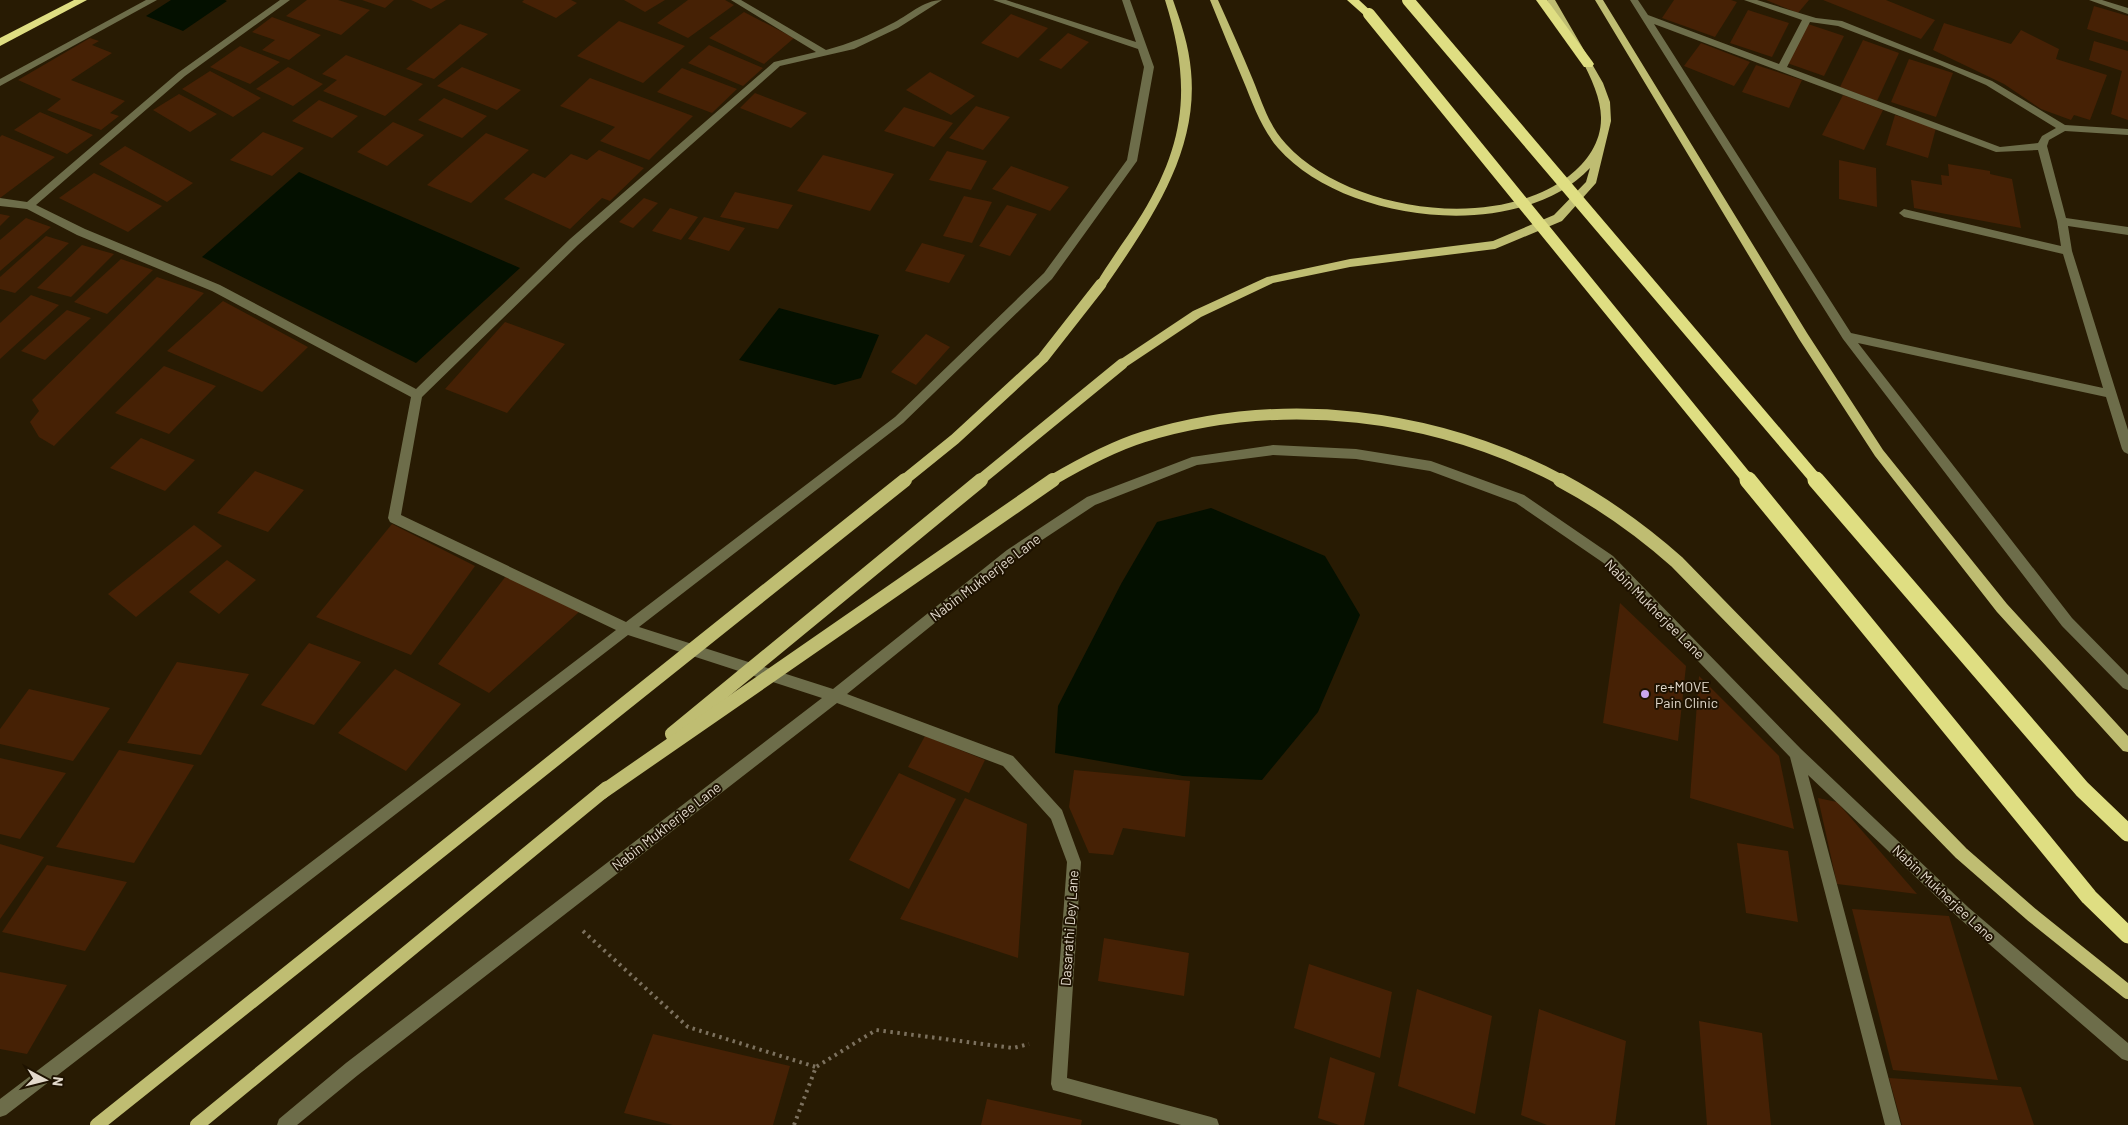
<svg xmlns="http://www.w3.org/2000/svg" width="2128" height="1125" viewBox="0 0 2128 1125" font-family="Barlow,sans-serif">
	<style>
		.water { fill: #041000 }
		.building { fill: #462105 }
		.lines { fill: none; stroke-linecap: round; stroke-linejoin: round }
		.path { stroke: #7c715e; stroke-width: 4; stroke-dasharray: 2.5 4.5; stroke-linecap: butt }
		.minor { fill: #6d6d4a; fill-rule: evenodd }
		.major { fill: #bfbd72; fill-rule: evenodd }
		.highway { fill: #dfde82; fill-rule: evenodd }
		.major-bridge-far1 { stroke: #bfbd72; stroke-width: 11 }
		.major-bridge { stroke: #bfbd72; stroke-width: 14 }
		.highway-bridge-far1 { stroke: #dfde82; stroke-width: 12 }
		.highway-bridge { stroke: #dfde82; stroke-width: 17 }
		.poi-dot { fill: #c8a5ee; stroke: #1e1200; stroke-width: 2 }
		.labels { text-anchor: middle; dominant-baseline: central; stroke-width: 4; stroke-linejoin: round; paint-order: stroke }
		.street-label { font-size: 14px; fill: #e3dacc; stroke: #1e1200 }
		.poi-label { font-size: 14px; fill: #e3dacc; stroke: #1e1200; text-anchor: start }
	</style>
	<rect width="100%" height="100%" fill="#281b03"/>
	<g class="water">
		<path d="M171,0H225L227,1L183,31L146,16Z"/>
		<path d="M299,172L520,268L416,363L202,257Z"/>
		<path d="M779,308L879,335L861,378L835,385L739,360Z"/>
		<path d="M1211,508L1325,556L1360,615L1318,712L1262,780L1183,776L1055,753L1058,706L1121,584L1157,522Z"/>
	</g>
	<g class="building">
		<path d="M307,0H338L370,10L341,35L286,16Z"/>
		<path d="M362,0H394L385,8Z"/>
		<path d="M411,0H446L431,9Z"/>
		<path d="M524,0H571L577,3L556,18L522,2Z"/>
		<path d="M624,0H665L645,12Z"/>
		<path d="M688,0H725L734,5L688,38L657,23Z"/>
		<path d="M1674,0H1731L1737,2L1715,37L1662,18Z"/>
		<path d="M1766,0H1809L1798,13Z"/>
		<path d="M1823,0H1886L1935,20L1921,39Z"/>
		<path d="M2094,6L2128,16V42L2087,29Z"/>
		<path d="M1748,10L1789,23L1772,57L1730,43Z"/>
		<path d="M744,12L794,38L764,64L709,38Z"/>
		<path d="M1011,14L1048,28L1018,58L981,43Z"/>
		<path d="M272,17L321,35L289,60L262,50L275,40L252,32Z"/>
		<path d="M619,21L685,46L643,83L577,56Z"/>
		<path d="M1944,23L2011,44L2021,30L2059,49L2056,59L2107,75L2090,120L2074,115L2071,120L2041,109L2004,84L1933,50Z"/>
		<path d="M460,24L488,34L434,79L406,69Z"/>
		<path d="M1808,24L1844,36L1824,76L1787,63Z"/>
		<path d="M1068,33L1089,42L1061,69L1039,60Z"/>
		<path d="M90,38L99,41L92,45L112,53L71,80L125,101L110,113L119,116L101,130L47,110L61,99L18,80Z"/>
		<path d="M1863,40L1899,53L1877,101L1840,87Z"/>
		<path d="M2094,41L2128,51V120L2111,114L2122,71L2089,60Z"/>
		<path d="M1701,43L1750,62L1734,86L1684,66Z"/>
		<path d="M709,45L763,68L743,86L688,63Z"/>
		<path d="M240,46L280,62L250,84L210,67Z"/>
		<path d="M346,55L423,84L385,116L323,91L337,80L322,74Z"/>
		<path d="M1909,59L1953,73L1936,117L1891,102Z"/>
		<path d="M1756,65L1802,80L1789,108L1742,92Z"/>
		<path d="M288,67L323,84L293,106L256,89Z"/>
		<path d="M462,67L521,90L497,110L437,86Z"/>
		<path d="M682,68L737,89L712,113L657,92Z"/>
		<path d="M210,71L261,98L233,117L182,89Z"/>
		<path d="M930,72L975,96L951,115L906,90Z"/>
		<path d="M590,78L693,116L649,160L600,141L615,127L560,106Z"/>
		<path d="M755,93L807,113L791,128L740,108Z"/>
		<path d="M179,94L217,114L190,132L153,110Z"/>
		<path d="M1843,95L1883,110L1864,150L1822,135Z"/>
		<path d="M444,98L487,116L462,138L418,120Z"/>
		<path d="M319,100L358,116L332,138L292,121Z"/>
		<path d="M976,106L1010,117L983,150L949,138Z"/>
		<path d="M904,107L953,123L934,147L884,131Z"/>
		<path d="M40,112L93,135L67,154L14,130Z"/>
		<path d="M1895,115L1936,128L1928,158L1886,145Z"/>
		<path d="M393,122L424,135L387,166L357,152Z"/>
		<path d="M263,132L304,148L272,176L230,160Z"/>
		<path d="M486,133L529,150L471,203L427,185Z"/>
		<path d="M2,135L55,157L0,198V137Z"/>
		<path d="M125,146L193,183L167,202L99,164Z"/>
		<path d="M599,150L644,168L610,201L602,198L570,229L504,199L533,173L545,178L571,154L587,160Z"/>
		<path d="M947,151L987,161L971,190L929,180Z"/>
		<path d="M823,155L894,174L870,211L797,191Z"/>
		<path d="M1839,160L1876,168L1877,207L1839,199Z"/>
		<path d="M1948,164L1990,171V174L2012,179L2021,228L1914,208L1911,180L1942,185L1941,175L1949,176Z"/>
		<path d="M1011,166L1069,187L1050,211L992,189Z"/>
		<path d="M94,173L162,206L128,232L59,198Z"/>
		<path d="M735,192L793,205L778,229L720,217Z"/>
		<path d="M964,196L992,202L972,243L943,236Z"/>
		<path d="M644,198L658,203L633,228L619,222Z"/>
		<path d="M1007,205L1037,214L1010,256L979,246Z"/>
		<path d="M670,208L698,217L681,240L652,231Z"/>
		<path d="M0,214L10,216L0,226Z"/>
		<path d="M704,217L745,228L729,251L688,239Z"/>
		<path d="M26,218L51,227L0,271V240Z"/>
		<path d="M46,236L69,243L15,293L0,289V277Z"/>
		<path d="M922,243L965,255L949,283L905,271Z"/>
		<path d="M82,245L114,254L71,297L37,288Z"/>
		<path d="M121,259L153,270L107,314L74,302Z"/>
		<path d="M157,277L204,293L54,446L39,437L30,422L39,411L32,400Z"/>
		<path d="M31,295L59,305L0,359V323Z"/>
		<path d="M223,301L308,347L262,392L167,351Z"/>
		<path d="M67,310L91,318L45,360L21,351Z"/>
		<path d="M505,322L565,344L507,413L445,389Z"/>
		<path d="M926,334L950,347L916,385L891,372Z"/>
		<path d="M164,366L216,386L169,434L115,413Z"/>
		<path d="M141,438L195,460L165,491L110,468Z"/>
		<path d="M255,471L304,490L268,532L217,513Z"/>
		<path d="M392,524L475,566L411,655L316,617Z"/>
		<path d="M194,525L222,546L136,617L108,594Z"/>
		<path d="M227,560L256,580L219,614L189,592Z"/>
		<path d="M506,576L579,612L489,693L438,664Z"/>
		<path d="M1620,603L1686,666L1678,741L1603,723Z"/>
		<path d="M309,643L361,662L314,725L261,705Z"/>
		<path d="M177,662L249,674L201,755L127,743Z"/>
		<path d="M395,669L461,704L406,771L338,733Z"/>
		<path d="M1699,676L1779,756L1794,829L1690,798Z"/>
		<path d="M29,689L110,708L73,761L0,744V729Z"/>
		<path d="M925,736L985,760L969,793L908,767Z"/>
		<path d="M119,750L194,765L134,863L56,847Z"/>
		<path d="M0,758L66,773L20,839L0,834Z"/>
		<path d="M1074,770L1190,781L1185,837L1123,828L1113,855L1089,853L1069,807Z"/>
		<path d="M899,773L956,799L909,889L849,860Z"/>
		<path d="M965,798L1027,824L1018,958L900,919Z"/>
		<path d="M1818,798L1837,802L1917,894L1837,884Z"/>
		<path d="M1737,843L1788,851L1798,922L1746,913Z"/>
		<path d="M0,844L44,857L0,919Z"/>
		<path d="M47,865L127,882L85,951L2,932Z"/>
		<path d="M1852,909L1949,916L1998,1080L1893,1070Z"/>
		<path d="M1104,938L1189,953L1184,996L1098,981Z"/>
		<path d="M1309,964L1392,992L1380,1058L1294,1028Z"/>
		<path d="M0,972L67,985L27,1054L0,1049Z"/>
		<path d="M1417,989L1492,1016L1475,1114L1398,1086Z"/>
		<path d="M1539,1009L1626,1041L1615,1125H1547L1521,1115Z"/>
		<path d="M1699,1021L1762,1033L1771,1125H1707Z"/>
		<path d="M653,1034L790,1066L773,1125H673L624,1113Z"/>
		<path d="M1330,1057L1375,1073L1364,1125H1339L1318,1118Z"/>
		<path d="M1889,1078L2021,1087L2034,1125H1902Z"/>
		<path d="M987,1099L1082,1120L1081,1125H981Z"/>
	</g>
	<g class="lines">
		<g class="path">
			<path d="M583,931L688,1027L816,1067"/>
			<path d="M794,1125L816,1067L876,1030L1013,1048L1029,1044"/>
		</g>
		<g class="minor">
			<path d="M146,0H157L0,86V79Z"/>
			<path d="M280,0H290L185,76L36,205L85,229L220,285L416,389L570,239L774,62L816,52L731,0H741L826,50C849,44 870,35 891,24C908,16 923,0 942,0L898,28L854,49L780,66L578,245L422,397L401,515L626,622L895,417L1044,273L1127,160L1144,67L1138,49L993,0H1006L1136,42L1122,0H1130L1154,67L1137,161L1052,279L903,423L639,627L833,689L1007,550L1087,497L1192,457L1273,445L1356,449L1431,461L1524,495L1613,556L1801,749L1969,908L2128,1043V1061L2122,1059L1959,918L1808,775L1901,1125H1885L1790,757L1605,564L1516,503L1430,471L1356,459L1273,455L1197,465L1095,505L1015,558L847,694L1013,756L1062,810L1081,862L1067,1078L1211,1117L1217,1119L1219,1125H1181L1053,1090L1051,1084L1067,862L1051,819L1003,766L837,703L358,1075L297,1125H277L279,1119L346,1063L822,698L628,635L6,1115L0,1117V1099L616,630L390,522L388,518L411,397L212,291L77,235L27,209L0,206V198L27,202L179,72Z"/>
			<path d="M1630,0H1638L1648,15L1779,64L1802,20L1744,0H1757L1816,18L1842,21L1992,81L2065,125L2128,129V135L2065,131L2049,140L2047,146L2066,218L2128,227V235L2068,226L2072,251L2128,430V454L2124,452L2122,449L2106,397L1858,343L2072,618L2128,675V690L2123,688L2062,626L1843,339ZM1810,22L1838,26L1940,65L1986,85L2056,128L2042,136L2038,143L2000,147L1787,67ZM1654,24L1996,152L2038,150L2057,221L2061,246L1904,209L1899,213L1904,217L2063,254L2103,388L1851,333Z"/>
			<path d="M2089,0H2102L2128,8V14Z"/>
		</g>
		<g class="major">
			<path d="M1165,0H1173C1181,23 1189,46 1191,71C1199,153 1149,223 1105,287L1101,288L1096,284C1110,260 1127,238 1142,214C1187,140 1191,82 1165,0Z"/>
			<path d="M1210,0H1218C1230,27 1242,53 1253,80C1262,102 1269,126 1286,144C1347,211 1495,233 1569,176C1587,162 1601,142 1601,119C1602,83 1564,32 1547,0H1555L1603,83L1610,102L1611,121L1596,183L1562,221L1495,249L1350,267L1273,283L1201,317L1126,367H1118L1116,364L1118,361L1193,311L1267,277L1350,259L1493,241L1554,215L1586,182L1590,168C1519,244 1343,223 1278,148C1261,128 1253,104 1243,80C1232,54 1221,27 1210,0Z"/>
			<path d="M1595,0H1603L1807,333L1883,450L2007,604L2128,736V752L2123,751L1997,612L1875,456L1799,339Z"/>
		</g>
		<g class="highway">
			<path d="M74,0H87L0,46V38Z"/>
			<path d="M1347,0H1359L1374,14L1373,16H1365Z"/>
			<path d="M1536,0H1547L1592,61L1594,64L1592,67H1584Z"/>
		</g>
		<g class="major-bridge-far1">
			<path d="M903,481L955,439L1043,358L1101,284"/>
			<path d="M979,481L1122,364"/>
			<path d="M1051,481C1080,464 1111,447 1143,437C1283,394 1435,413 1563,481"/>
		</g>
		<g class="major-bridge">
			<path d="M1560,480C1603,503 1641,530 1677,562L1961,853L2032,915L2128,992"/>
			<path d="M672,734L981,480"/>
			<path d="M601,793L1053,480"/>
			<path d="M97,1125L905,480"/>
			<path d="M197,1125L607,788"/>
		</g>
		<g class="highway-bridge-far1">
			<path d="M1408,0L1817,481"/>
			<path d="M1369,14L1749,481"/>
		</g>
		<g class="highway-bridge">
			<path d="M1748,480L2089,897L2128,935"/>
			<path d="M1816,480L2082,789L2128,833"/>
		</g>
	</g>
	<circle class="poi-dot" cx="1645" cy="694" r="5"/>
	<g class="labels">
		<g class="street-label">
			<text transform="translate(985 577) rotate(-37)">Nabin Mukherjee Lane</text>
			<text transform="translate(1655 609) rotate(45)">Nabin Mukherjee Lane</text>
			<text transform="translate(666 826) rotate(-38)">Nabin Mukherjee Lane</text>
			<text transform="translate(1944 893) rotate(43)">Nabin Mukherjee Lane</text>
			<text transform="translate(1069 928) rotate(-86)">Dasarathi Dey Lane</text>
		</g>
		<g class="poi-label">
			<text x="1655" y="686">re+MOVE<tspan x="1655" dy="16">Pain Clinic</tspan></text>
		</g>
	</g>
	<g transform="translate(45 1080) rotate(97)" stroke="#1e1200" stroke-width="4" paint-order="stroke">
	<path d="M0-4L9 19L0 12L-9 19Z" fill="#e3dacc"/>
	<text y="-8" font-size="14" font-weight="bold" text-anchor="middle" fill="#e3dacc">N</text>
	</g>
</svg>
